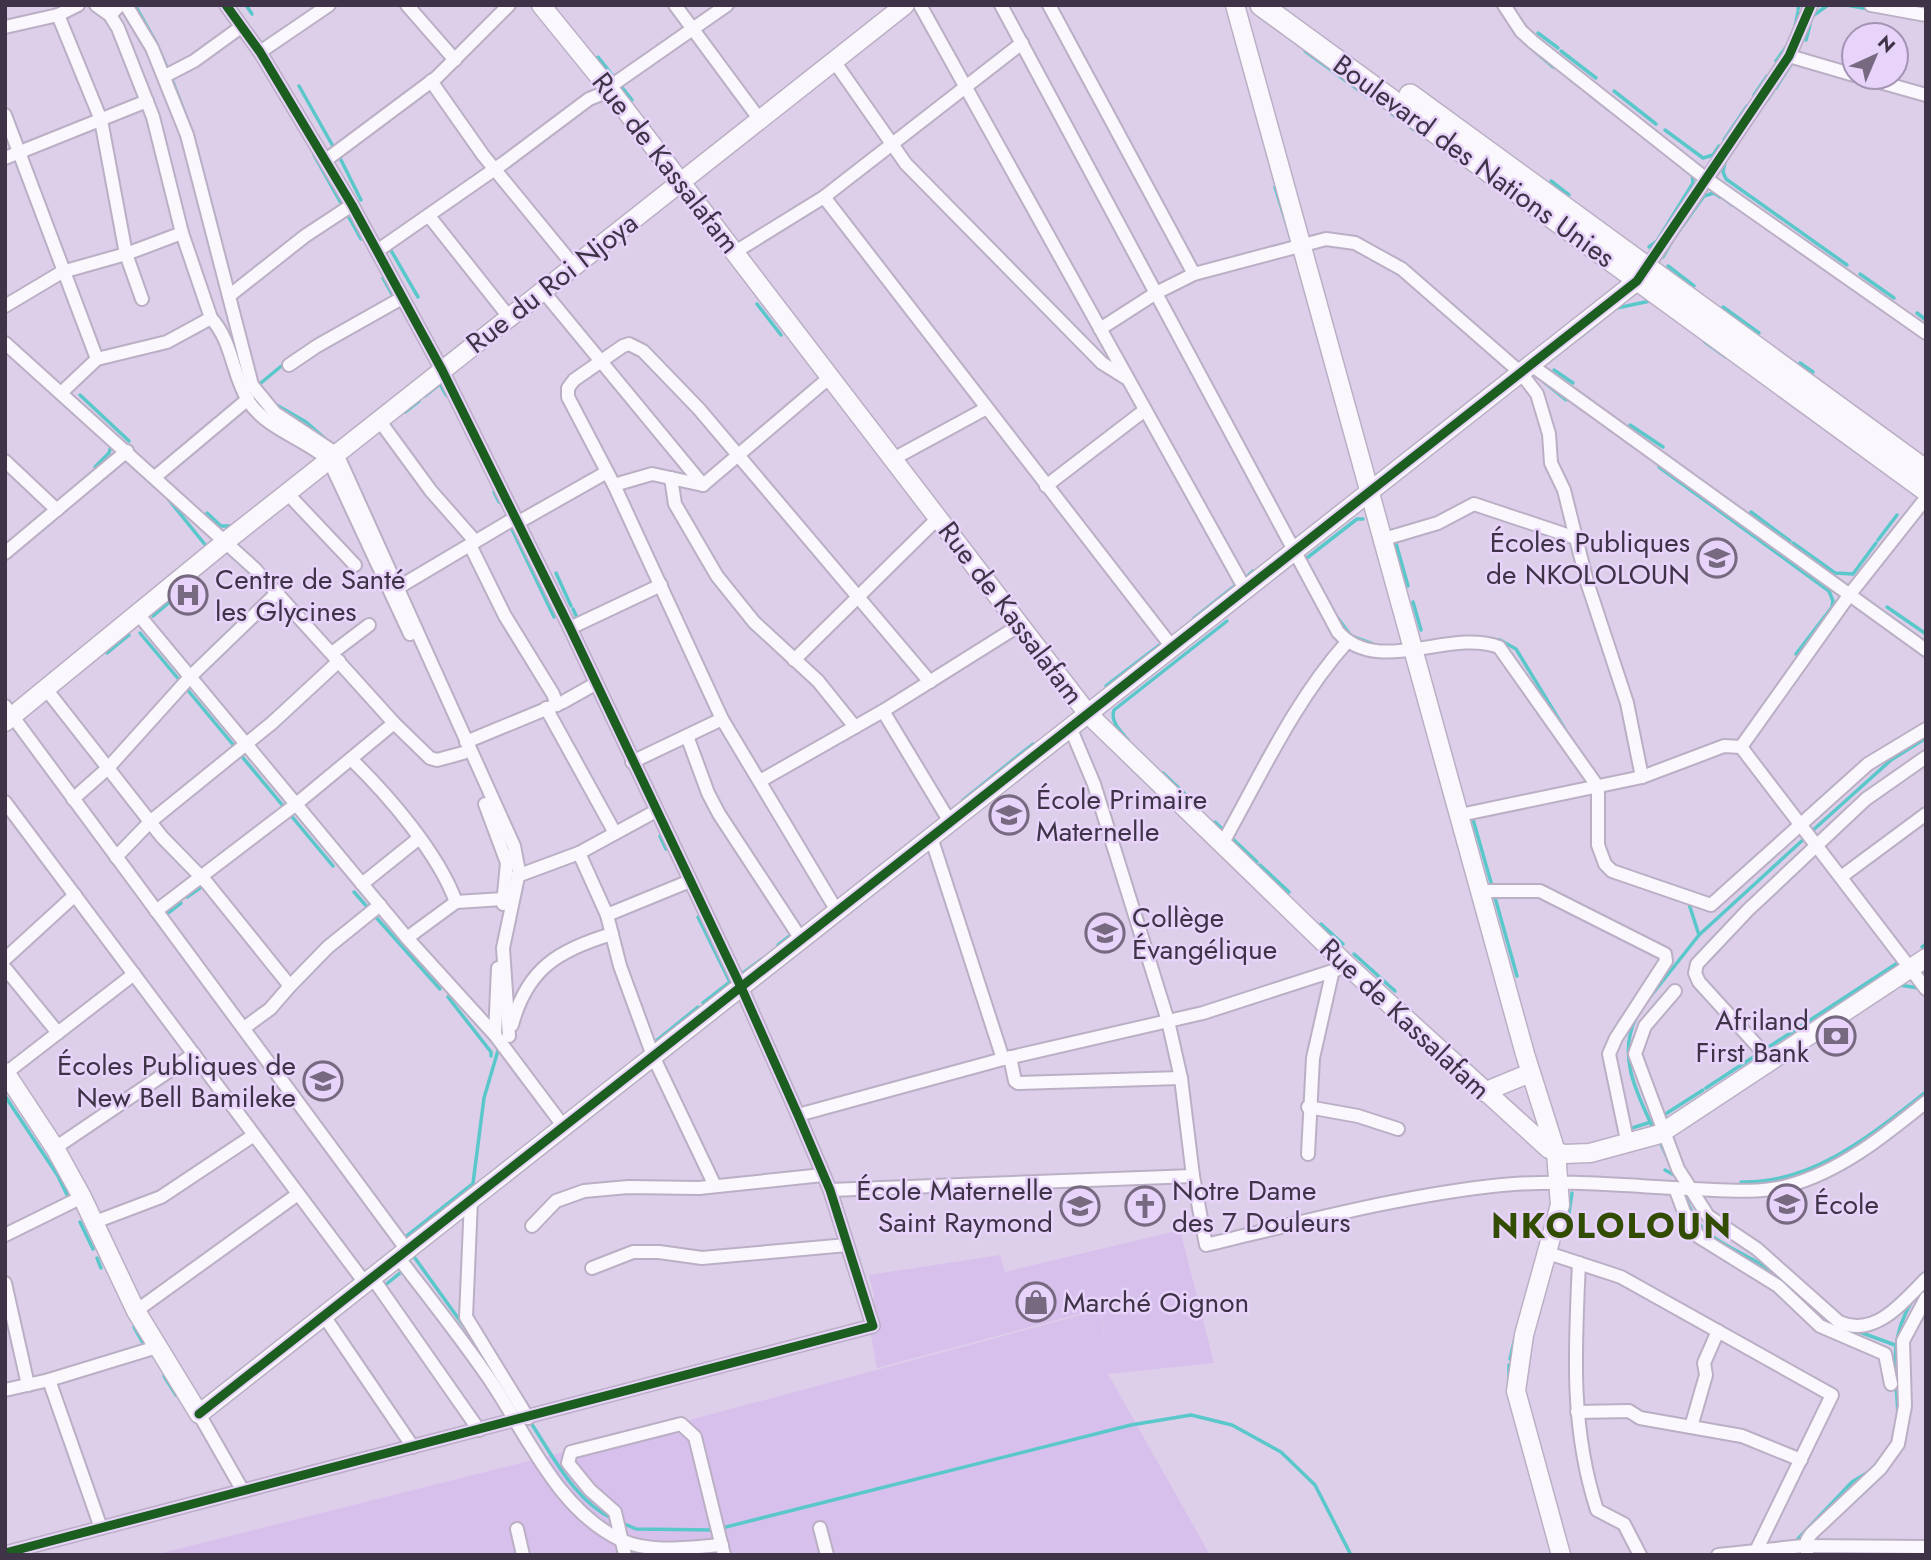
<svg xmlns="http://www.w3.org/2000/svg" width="1931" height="1560" viewBox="0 0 1931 1560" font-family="Jost,sans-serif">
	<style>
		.built { fill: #d8c0ec }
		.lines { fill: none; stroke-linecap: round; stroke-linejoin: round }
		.stream { stroke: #5ac8cb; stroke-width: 3.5 }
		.street-casing { stroke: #bbafc5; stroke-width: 16 }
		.secondary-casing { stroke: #bbafc5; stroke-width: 21 }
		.primary-casing { stroke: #bbafc5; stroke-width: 24 }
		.street { stroke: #faf8fc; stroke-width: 12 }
		.secondary { stroke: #faf8fc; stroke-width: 18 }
		.primary { stroke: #faf8fc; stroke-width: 21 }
		.cycleway-casing { stroke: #e8d3fb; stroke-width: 13 }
		.cycleway { stroke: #1b5e20; stroke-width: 9 }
		.labels { text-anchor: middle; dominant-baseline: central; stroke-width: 5; stroke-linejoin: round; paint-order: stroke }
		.street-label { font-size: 28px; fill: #3e3347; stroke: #e8d3fb }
		.poi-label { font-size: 28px; fill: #3e3347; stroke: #e8d3fb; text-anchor: start }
		.district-label { font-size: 35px; font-weight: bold; letter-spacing: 2px; fill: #324d02; stroke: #e8d3fb }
	</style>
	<rect width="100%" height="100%" fill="#ddceea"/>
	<path class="built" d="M1180,1230L1214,1363L1108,1374L1210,1555H154L660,1428L1100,1310L1105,1344L1101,1308L877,1368L870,1331L874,1295L869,1275L1000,1255L1005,1272Z"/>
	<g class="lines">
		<g class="stream">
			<path d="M135,5L157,44"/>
			<path d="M246,5L252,14"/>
			<path d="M1847,5L1868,9"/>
			<path d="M1798,9L1799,5"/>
			<path d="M1814,15L1828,5"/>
			<path d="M1794,31L1798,12"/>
			<path d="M1538,33L1558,48"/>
			<path d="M1806,40L1810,25"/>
			<path d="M1523,41L1553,67"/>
			<path d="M1305,51L1367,96"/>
			<path d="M1561,51L1596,78"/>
			<path d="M161,54L168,70"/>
			<path d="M598,57L632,100"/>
			<path d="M1776,61L1786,47"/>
			<path d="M171,77L192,132"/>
			<path d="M299,86L334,148"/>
			<path d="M1776,88L1793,61"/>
			<path d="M1614,91L1656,124"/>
			<path d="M1590,95L1609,110"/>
			<path d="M1754,95L1767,76"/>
			<path d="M1768,99L1773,91"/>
			<path d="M1391,113L1423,136"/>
			<path d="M1665,130L1703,158L1713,155L1719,146"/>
			<path d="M194,139L216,223"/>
			<path d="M1724,140L1747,106"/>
			<path d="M314,155L342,205"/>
			<path d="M340,158L361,200"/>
			<path d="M1725,162L1723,172L1726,179L1847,265"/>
			<path d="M1551,181L1569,195"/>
			<path d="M1275,187L1292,242"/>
			<path d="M1722,197L1732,205"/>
			<path d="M346,212L361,239"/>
			<path d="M1674,238L1704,196L1714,193L1720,197"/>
			<path d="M389,247L418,297"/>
			<path d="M1649,247L1657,241L1693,183L1692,173"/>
			<path d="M1296,255L1316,328"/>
			<path d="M1663,257L1672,241"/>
			<path d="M1668,266L1694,286"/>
			<path d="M1860,274L1894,298"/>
			<path d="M383,278L393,296"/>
			<path d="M757,304L781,335"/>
			<path d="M1723,307L1759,333"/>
			<path d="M1617,308L1650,301L1653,303"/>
			<path d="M1917,313L1926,320"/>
			<path d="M1579,338L1600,321"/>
			<path d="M1705,342L1726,357"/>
			<path d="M1800,363L1813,372"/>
			<path d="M1554,370L1573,383"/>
			<path d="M1545,383L1566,400"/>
			<path d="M256,387L285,363"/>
			<path d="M80,395L129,441"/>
			<path d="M425,396L440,384L446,395"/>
			<path d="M273,403L306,422L329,442"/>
			<path d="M405,412L419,401"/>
			<path d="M1630,425L1663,447"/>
			<path d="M95,467L109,453L111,446"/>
			<path d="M1659,467L1829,591L1833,601L1832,607L1796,654"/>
			<path d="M494,492L499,502"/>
			<path d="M169,500L207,547"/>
			<path d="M1751,512L1790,541"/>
			<path d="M207,513L221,526H234"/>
			<path d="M510,525L554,617"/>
			<path d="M1395,540L1408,586"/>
			<path d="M1878,540L1897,515"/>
			<path d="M1793,543L1835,573L1853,574L1876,543"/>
			<path d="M1303,561L1357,519H1363"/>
			<path d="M556,573L571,606"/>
			<path d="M1244,579L1253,571"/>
			<path d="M1413,602L1421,630"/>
			<path d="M1887,607L1926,634"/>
			<path d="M573,609L578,620"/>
			<path d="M1334,613L1351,636L1373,644"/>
			<path d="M153,616L178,595"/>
			<path d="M1194,618L1237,584"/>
			<path d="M140,633L181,682"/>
			<path d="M1488,639L1500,640L1516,649L1569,736"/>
			<path d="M107,653L129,635"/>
			<path d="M1106,686L1165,641"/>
			<path d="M186,688L235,747"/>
			<path d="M1128,740C1120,731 1110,721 1114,710L1227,621"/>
			<path d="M239,753L333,866"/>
			<path d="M1163,773L1187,796"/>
			<path d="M963,800L1033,744"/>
			<path d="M1472,816L1492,886"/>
			<path d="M1215,822L1257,862"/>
			<path d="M1811,832L1891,760L1926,738"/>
			<path d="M660,836L666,849"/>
			<path d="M1260,865L1289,892"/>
			<path d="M354,892L369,909"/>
			<path d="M1494,894L1517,976"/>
			<path d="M187,897L200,888"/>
			<path d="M1688,901L1699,935"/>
			<path d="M374,915L440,989"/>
			<path d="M163,917L181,903"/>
			<path d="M698,917L730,982L703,1003"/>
			<path d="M1321,924L1343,944"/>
			<path d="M778,945L795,932"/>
			<path d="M1922,947L1926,944"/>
			<path d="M1354,954L1395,991"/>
			<path d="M743,973L762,959"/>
			<path d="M1899,985L1919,988L1926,997"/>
			<path d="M448,997L491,1052V1056"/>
			<path d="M1650,997L1699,935L1805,838"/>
			<path d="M1636,1018C1617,1056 1637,1094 1654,1130"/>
			<path d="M651,1045L698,1007"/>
			<path d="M1706,1088L1899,962"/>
			<path d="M5,1096L58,1176L69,1199"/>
			<path d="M1653,1122L1703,1090"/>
			<path d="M1629,1129L1651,1122"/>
			<path d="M1659,1140L1669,1161"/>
			<path d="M1665,1170L1676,1176"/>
			<path d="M1741,1182C1813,1184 1872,1134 1926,1092"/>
			<path d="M1682,1190C1689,1205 1695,1223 1708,1233C1729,1250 1756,1258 1778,1276"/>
			<path d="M472,1191L484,1098L499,1047"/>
			<path d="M80,1222L93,1249"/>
			<path d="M1567,1226L1572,1193"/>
			<path d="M404,1238L471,1185"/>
			<path d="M412,1254L471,1336"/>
			<path d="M97,1258L101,1268"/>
			<path d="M384,1286L405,1269"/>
			<path d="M1791,1288L1833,1324"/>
			<path d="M134,1327L144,1345"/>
			<path d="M1854,1330L1895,1345"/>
			<path d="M1510,1359L1515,1338"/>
			<path d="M164,1376L176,1395"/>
			<path d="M1509,1384V1365"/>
			<path d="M1898,1415C1896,1371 1888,1341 1912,1301"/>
			<path d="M529,1420C552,1454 574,1501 613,1519"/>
			<path d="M620,1522L636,1529L714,1530L1131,1425L1191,1415L1232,1425L1281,1452L1315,1485L1351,1555"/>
			<path d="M1794,1543L1852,1482L1870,1471"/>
		</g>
		<g class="street-casing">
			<g id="street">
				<path d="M96,5L110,15"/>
				<path d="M126,5L152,48L187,135L252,385L275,413L337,454L514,846L519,872L503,948L509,1036"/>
				<path d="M407,5L455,60"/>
				<path d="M675,5L760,120"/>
				<path d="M920,5L1245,589"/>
				<path d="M1001,5L1338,632C1379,677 1449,628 1499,647L1598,787V845L1605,864L1612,871L1711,905L1868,764L1926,729"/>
				<path d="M1049,5L1194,274"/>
				<path d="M1504,5L1521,31L1533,42L1705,178L1926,333"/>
				<path d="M1871,5L1926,15"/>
				<path d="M58,15L78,5"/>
				<path d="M5,27L58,15L101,120L126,254L142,299"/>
				<path d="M260,52L329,5"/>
				<path d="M1789,56L1854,75"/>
				<path d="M834,61L906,164L1102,363L1126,378"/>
				<path d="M165,76L194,61L241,27"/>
				<path d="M1862,77L1926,95"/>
				<path d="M431,81L483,155L574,266"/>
				<path d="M608,88L727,5"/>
				<path d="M5,115L97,359"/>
				<path d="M5,158L147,101"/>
				<path d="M326,160L437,77L509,5"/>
				<path d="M824,197L1172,647"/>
				<path d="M429,216L509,317"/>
				<path d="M377,251L505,162L589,99L604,93L614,95"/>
				<path d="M735,252L824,197L1022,43"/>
				<path d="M1648,266L1789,56L1811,5"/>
				<path d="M543,291L703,485"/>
				<path d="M229,296L305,236L352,205"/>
				<path d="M5,306L62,272L126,254L182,233"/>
				<path d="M211,318C233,342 232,376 249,402C267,429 305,439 329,460L410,634"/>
				<path d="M1100,329L1156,293L1194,274L1326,239L1355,243L1402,269L1521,373L1537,394L1549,434L1551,463L1564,490L1587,582L1627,703L1642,777"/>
				<path d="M5,343L255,569L394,723L430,758L437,760L463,753"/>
				<path d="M289,365L317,346L402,298"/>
				<path d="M1531,365L1926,650"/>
				<path d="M61,393L97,359L167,342L211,318L182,233L153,117L118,28L110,15L120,5"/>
				<path d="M379,420L431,491L475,541"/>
				<path d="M893,459L985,409"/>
				<path d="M5,461L57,510"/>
				<path d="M155,477L248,399"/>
				<path d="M671,478L675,504L717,576L754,622L818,681L855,727"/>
				<path d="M614,485L652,474L703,485L830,377"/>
				<path d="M1046,486L1145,410"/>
				<path d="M287,493L355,565"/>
				<path d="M517,523L607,472"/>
				<path d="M1384,539L1438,523L1474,504L1576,538"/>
				<path d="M470,545L505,616L553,694L557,705"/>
				<path d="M5,553L127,451"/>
				<path d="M399,587L515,518"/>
				<path d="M138,614L407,938L495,1035L564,1127"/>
				<path d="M570,628L661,585"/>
				<path d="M332,653L369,625"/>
				<path d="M794,660L938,518"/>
				<path d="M46,689L162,837L207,883L290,986L270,1009L244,1028"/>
				<path d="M5,706L407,1250"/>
				<path d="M546,708L615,833"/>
				<path d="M883,711L950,822"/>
				<path d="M1070,727L1094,784L1168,1021L1181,1078L1193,1176L1206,1245C1303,1222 1403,1195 1502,1185C1566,1179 1628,1186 1692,1189C1722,1190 1757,1194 1787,1186C1840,1172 1884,1136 1926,1102"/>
				<path d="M687,736L708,793L719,814L801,939"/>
				<path d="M466,742L563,702L595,684"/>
				<path d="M1741,747L1926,989"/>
				<path d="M351,759C389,796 438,853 456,902"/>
				<path d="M632,762L722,719"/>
				<path d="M760,781L883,711L1020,625"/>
				<path d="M73,799L108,768L190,677L278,592"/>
				<path d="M5,802L365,1283"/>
				<path d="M485,804L507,863L503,904"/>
				<path d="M1460,815L1642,777L1724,746L1741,747L1850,594L1926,498"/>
				<path d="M931,837L1003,1059"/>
				<path d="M1221,846C1260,777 1294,701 1347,642"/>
				<path d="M579,853L607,915L620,966L653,1056L715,1186"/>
				<path d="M116,857L151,821L272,723L339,661"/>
				<path d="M517,876L579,853L656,811"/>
				<path d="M1841,877L1926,814"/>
				<path d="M362,884L418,839"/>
				<path d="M1480,891H1540L1665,954L1666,961L1616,1038L1609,1054L1628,1145"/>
				<path d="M156,911L295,805L394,723"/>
				<path d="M837,911L722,719L614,485L568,397V388L574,380L623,346L629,344L643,351L699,409L930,682"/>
				<path d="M607,915L690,881"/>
				<path d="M407,938L456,902L503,899"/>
				<path d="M5,959L75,895"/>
				<path d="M5,968L58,1033"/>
				<path d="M290,986L328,947L380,905"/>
				<path d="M1675,991L1645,1026L1635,1054L1678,1169L1708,1216L1757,1249L1839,1322C1875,1338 1902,1303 1926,1279"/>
				<path d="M512,1025C527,969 558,950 612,934"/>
				<path d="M495,1035L498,968"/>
				<path d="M1010,1057L1015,1081L1018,1083L1181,1078"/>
				<path d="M1771,1061L1699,982L1695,973L1697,964L1748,910L1866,799L1926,757"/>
				<path d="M6,1073L134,974"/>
				<path d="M1308,1107L1358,1116L1398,1129"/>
				<path d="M798,1115L1003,1059L1203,1013L1348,966"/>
				<path d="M55,1148L194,1054"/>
				<path d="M1308,1154L1313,1058L1332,974"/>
				<path d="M1675,1188L1684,1212L1699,1237L1778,1286L1820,1326L1885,1354L1891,1384"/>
				<path d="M830,1190L1193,1176"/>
				<path d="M471,1200L466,1317L528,1418"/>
				<path d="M95,1222L161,1197L254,1135"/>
				<path d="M532,1226L556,1201L584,1191L628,1187L699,1188L823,1175"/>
				<path d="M5,1235L82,1197"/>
				<path d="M1548,1253L1621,1277L1832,1395L1756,1551"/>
				<path d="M398,1257C428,1296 459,1335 488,1377C526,1432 557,1510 621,1540C651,1554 690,1547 722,1545"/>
				<path d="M1579,1263C1575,1349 1570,1427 1597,1510L1624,1524L1640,1555"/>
				<path d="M592,1268L633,1252H659L702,1258L847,1245"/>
				<path d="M372,1277L479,1430"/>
				<path d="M5,1283L28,1385"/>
				<path d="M136,1311L298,1194"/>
				<path d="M324,1316L413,1447"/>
				<path d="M49,1380L101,1528"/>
				<path d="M5,1390L49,1380L157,1347"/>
				<path d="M1577,1412L1629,1411L1640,1418L1742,1436L1801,1460"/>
				<path d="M199,1414L243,1491"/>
				<path d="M1691,1427L1706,1375L1704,1363L1718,1331"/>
				<path d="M820,1528L827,1555"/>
				<path d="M517,1529L523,1555"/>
				<path d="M5,1553L873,1326L830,1190L798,1115L741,987L570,628L442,370L352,205L260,52L226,5"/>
				<path d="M625,1555L615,1512L590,1490L568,1463L571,1452L681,1424L695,1437L724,1555"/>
				<path d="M1718,1555L1803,1546L1926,1547"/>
				<path d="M1807,1555V1540L1811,1534L1880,1469L1898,1444L1905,1406L1903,1341L1926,1298"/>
			</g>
		</g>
		<g class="secondary-casing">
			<g id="secondary">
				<path d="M541,5L614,95L1088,714L1348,966L1549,1149L1564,1154L1590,1153L1660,1134L1926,958"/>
				<path d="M1235,5L1525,1054L1556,1152L1560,1205L1524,1335L1516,1391L1561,1555"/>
				<path d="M5,722L225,542L905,5"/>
				<path d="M5,1072L55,1148L82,1197L136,1311L199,1414L1637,281L1644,271"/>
				<path d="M1484,1092L1530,1073"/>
			</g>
		</g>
		<g class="primary-casing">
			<g id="primary">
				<path d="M1261,5L1926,490"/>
				<path d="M1410,95L1926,471"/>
			</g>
		</g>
		<use href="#street" class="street"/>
		<use href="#secondary" class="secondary"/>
		<use href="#primary" class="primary"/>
		<g class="cycleway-casing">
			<g id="cycleway">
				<path d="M199,1414L1637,281L1789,56L1811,5"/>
				<path d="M5,1553L873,1326L830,1190L798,1115L741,987L570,628L442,370L352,205L260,52L226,5"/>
			</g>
		</g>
		<use href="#cycleway" class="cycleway"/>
	</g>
	<defs>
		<g id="school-ring" transform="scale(2.0125)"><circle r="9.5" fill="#e8d3fb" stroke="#766980" stroke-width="1.5"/><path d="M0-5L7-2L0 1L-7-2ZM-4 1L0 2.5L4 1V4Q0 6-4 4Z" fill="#766980"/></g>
		<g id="hospital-ring" transform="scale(2.0125)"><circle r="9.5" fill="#e8d3fb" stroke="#766980" stroke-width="1.5"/><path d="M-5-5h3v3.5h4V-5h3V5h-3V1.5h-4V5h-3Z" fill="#766980"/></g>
		<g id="bank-ring" transform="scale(2.0125)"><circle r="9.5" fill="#e8d3fb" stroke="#766980" stroke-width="1.5"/><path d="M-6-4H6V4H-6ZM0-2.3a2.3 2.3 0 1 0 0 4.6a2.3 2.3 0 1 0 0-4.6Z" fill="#766980"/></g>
		<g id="church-ring" transform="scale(2.0125)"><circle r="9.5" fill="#e8d3fb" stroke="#766980" stroke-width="1.5"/><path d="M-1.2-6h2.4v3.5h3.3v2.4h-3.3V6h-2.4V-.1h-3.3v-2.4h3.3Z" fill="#766980"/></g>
		<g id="shop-ring" transform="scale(2.0125)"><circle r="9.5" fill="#e8d3fb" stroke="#766980" stroke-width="1.5"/><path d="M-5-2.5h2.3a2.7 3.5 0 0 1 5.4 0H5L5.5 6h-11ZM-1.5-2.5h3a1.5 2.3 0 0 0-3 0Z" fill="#766980"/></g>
	</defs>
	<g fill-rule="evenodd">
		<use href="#school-ring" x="1717" y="558"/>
		<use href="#hospital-ring" x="188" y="595"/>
		<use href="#school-ring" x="1009" y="815"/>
		<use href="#school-ring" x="1105" y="933"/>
		<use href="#bank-ring" x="1836" y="1036"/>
		<use href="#school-ring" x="323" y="1081"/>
		<use href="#school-ring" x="1787" y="1204"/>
		<use href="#school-ring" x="1080" y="1206"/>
		<use href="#church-ring" x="1145" y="1206"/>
		<use href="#shop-ring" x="1036" y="1302"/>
	</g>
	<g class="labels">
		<g class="street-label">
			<text transform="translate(1474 161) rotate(36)">Boulevard des Nations Unies</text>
			<text transform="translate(666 163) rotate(52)">Rue de Kassalafam</text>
			<text transform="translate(552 283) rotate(-38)">Rue du Roi Njoya</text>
			<text transform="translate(1011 613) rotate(53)">Rue de Kassalafam</text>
			<text transform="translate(1405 1019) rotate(43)">Rue de Kassalafam</text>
		</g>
		<g class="poi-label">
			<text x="1690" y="542" text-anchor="end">Écoles Publiques<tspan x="1690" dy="32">de NKOLOLOUN</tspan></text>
			<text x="215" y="579">Centre de Santé<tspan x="215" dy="32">les Glycines</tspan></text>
			<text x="1036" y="799">École Primaire<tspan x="1036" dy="32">Maternelle</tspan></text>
			<text x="1132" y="917">Collège<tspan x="1132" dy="32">Évangélique</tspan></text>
			<text x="1809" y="1020" text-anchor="end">Afriland<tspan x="1809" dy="32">First Bank</tspan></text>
			<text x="296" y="1065" text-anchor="end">Écoles Publiques de<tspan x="296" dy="32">New Bell Bamileke</tspan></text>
			<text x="1053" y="1190" text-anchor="end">École Maternelle<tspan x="1053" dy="32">Saint Raymond</tspan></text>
			<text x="1172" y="1190">Notre Dame<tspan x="1172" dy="32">des 7 Douleurs</tspan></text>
			<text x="1814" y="1204">École</text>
			<text x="1063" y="1302">Marché Oignon</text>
		</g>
		<g class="district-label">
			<text x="1612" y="1226">NKOLOLOUN</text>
		</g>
	</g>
	<rect width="1931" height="1560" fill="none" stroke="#3e3347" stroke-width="14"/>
	<g transform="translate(1875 56) rotate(44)"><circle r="33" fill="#e8d3fb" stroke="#a493b3" stroke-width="2"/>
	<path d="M0-5L12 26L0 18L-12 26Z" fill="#766980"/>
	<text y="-10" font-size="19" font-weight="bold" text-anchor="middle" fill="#3e3347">N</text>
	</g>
</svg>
